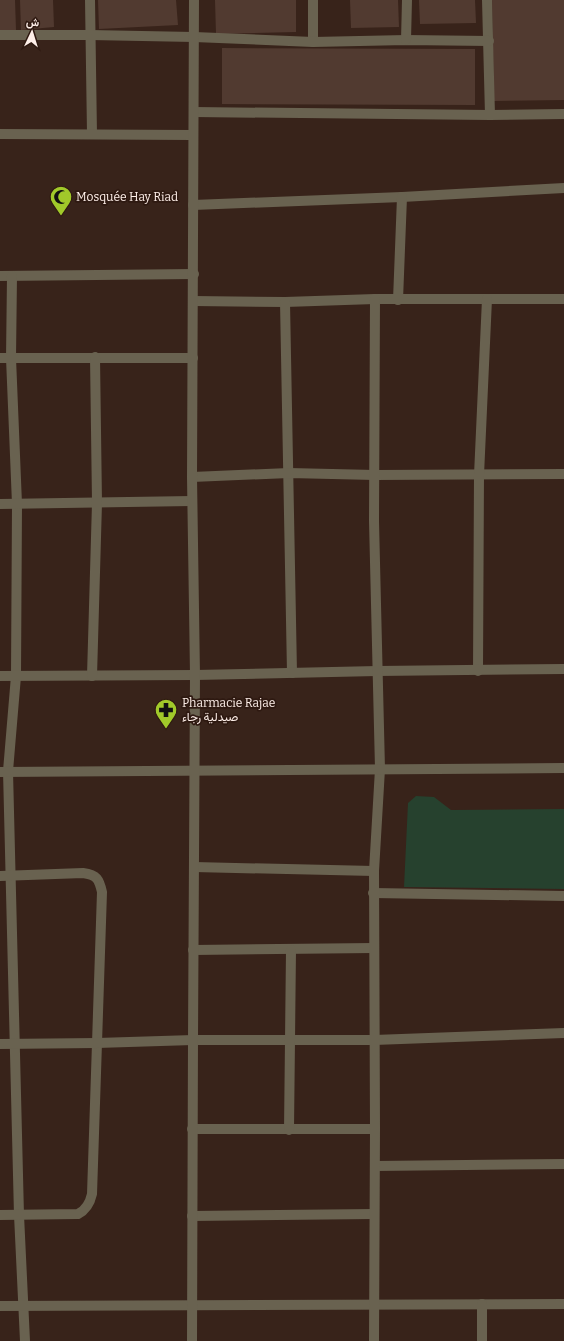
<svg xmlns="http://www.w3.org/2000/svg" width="564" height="1341" viewBox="0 0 564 1341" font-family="Bitter,Vazirmatn,serif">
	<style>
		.green { fill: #26412e }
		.building { fill: #513a30 }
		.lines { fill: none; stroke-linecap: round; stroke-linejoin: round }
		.minor { stroke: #696250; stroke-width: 10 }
		.tertiary { stroke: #696250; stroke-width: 10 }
		.labels { text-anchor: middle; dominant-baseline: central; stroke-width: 3.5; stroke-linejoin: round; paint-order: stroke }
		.poi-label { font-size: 12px; fill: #feefe9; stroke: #2e1911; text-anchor: start }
	</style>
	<rect width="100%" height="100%" fill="#38231a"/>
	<path class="green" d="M416,796L434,797L451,810L564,809V889L404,887L408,803Z"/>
	<g class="building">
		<path d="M0,0H15L16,30H0Z"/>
		<path d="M20,0H53L54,27L21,30Z"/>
		<path d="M98,0H176L178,25L99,29Z"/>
		<path d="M215,0H296V32L216,34Z"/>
		<path d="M350,0H398L399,27L351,28Z"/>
		<path d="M419,0H475L476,23L420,24Z"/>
		<path d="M492,0H564V100L494,101Z"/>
		<path d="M222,48L475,49V105L222,104Z"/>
	</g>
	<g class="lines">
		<g class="minor">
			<path d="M90,0L92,134"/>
			<path d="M313,0V42"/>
			<path d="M487,0L490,115"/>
			<path d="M0,35H90L194,37L313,42L406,40L489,41"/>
			<path d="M406,40L407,0"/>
			<path d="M194,112L490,115L564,114"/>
			<path d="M0,134L193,135"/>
			<path d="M193,205L402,197L564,188"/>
			<path d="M0,276L194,274"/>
			<path d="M12,276L11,358L17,504L16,676L8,771L19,1215L25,1341"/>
			<path d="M398,300L402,197"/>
			<path d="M193,301L285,302L375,299H564"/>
			<path d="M285,302L292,673"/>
			<path d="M0,358H193"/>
			<path d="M192,477L289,473L375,475L564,474"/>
			<path d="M0,504L192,501"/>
			<path d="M478,671L479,475L487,299"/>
			<path d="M0,676L195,675L377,671L564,669"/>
			<path d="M92,676L97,503L95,357"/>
			<path d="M194,867L374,871"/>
			<path d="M0,876L83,873C97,875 99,879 102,892L92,1194C90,1203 86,1210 78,1214L0,1215"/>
			<path d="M373,893L564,896"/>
			<path d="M193,950L374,948"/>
			<path d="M0,1044L97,1043L193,1040H374L564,1033"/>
			<path d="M192,1129H375"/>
			<path d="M289,1130L291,950"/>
			<path d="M375,1166L564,1164"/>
			<path d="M192,1216L374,1214"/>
			<path d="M0,1306L564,1304"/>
			<path d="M374,1341L375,1129L374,871L380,769L374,521L375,299"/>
			<path d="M482,1341V1304"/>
		</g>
		<g class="tertiary">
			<path d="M0,772L564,768"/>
			<path d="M192,1341L193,1040L195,675L192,477L194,0"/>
		</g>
	</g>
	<defs>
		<g id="mosque-pin" transform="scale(1.15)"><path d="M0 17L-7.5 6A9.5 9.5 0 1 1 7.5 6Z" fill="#a1c92a" stroke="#2e1911"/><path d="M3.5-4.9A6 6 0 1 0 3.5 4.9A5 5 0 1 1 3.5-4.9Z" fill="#111"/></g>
		<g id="pharmacy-pin" transform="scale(1.15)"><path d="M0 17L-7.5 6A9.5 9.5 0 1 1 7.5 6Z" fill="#a1c92a" stroke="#2e1911"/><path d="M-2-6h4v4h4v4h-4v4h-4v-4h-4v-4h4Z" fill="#111"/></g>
	</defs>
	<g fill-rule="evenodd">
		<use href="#mosque-pin" x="61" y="197"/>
		<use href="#pharmacy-pin" x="166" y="710"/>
	</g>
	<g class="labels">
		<g class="poi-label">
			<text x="76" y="197">Mosquée Hay Riad</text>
			<text x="182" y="703">Pharmacie Rajae<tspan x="182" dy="14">صيدلية رجاء</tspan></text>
		</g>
	</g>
	<g transform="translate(32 32) rotate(4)" stroke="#2e1911" stroke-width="3" paint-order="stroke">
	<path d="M0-3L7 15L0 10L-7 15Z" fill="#feefe9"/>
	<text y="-6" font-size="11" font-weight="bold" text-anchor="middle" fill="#feefe9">ش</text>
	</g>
</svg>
